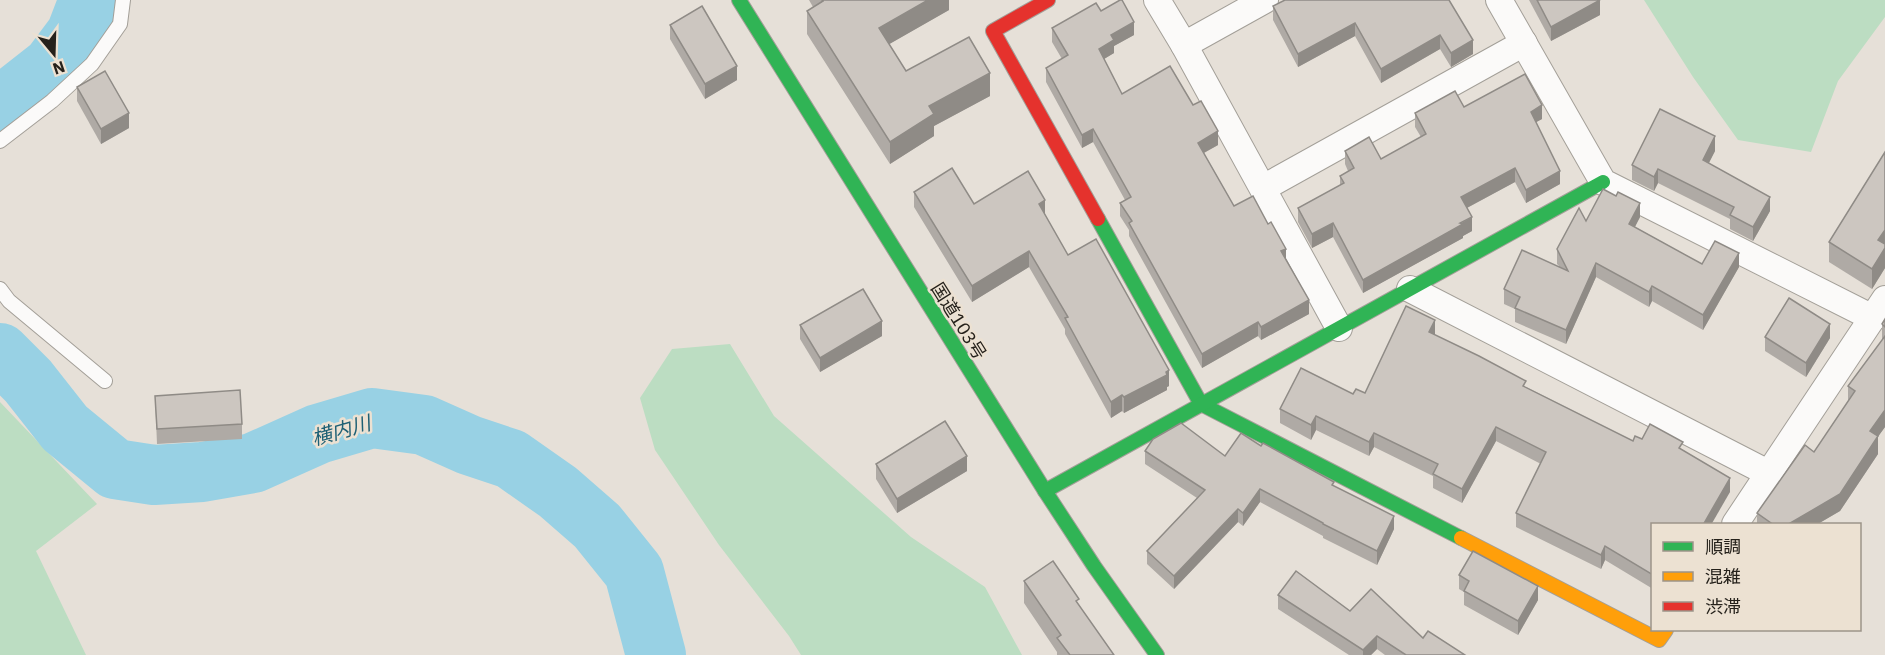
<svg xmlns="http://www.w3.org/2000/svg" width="1885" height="655" viewBox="0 0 1885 655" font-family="'IBM Plex Sans','Noto Sans JP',sans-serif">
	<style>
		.green { fill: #bcddc2 }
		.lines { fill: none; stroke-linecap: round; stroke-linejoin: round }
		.river { stroke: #98d1e4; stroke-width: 60 }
		.lane-casing { stroke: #a39f98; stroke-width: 16 }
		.street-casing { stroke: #a39f98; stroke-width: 28 }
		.fast-casing { stroke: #a39f98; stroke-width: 16 }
		.slow-casing { stroke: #a39f98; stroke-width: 16 }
		.jam-casing { stroke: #a39f98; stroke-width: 16 }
		.lane { stroke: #fbfaf9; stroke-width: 14 }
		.street { stroke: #fbfaf9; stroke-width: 26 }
		.fast { stroke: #30b455; stroke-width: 14 }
		.slow { stroke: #ff9f0a; stroke-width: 14 }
		.jam { stroke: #e5322d; stroke-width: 14 }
		.wall { fill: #afaaa5 }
		.shaded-wall { fill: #8f8b86 }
		.building { fill: #ccc6c0; stroke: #8f8b86; stroke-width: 1.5 }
		.labels { text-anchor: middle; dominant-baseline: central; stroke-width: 5; stroke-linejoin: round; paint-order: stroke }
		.street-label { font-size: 18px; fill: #25211b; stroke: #ece1d2 }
		.water-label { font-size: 20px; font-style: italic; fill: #1e6075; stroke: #ece1d2 }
	</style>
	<rect width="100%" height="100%" fill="#e6e0d8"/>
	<g class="green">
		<path d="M1644,0H1885V17L1838,81L1811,152L1738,140L1693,77Z"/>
		<path d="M730,344L774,416L911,537L985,587L1022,655H801L789,636L719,545L655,450L640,398L672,349Z"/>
		<path d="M0,402L97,504L36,551L86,655H0Z"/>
	</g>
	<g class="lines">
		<g class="river">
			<path d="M0,107L52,66L76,34L89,0"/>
			<path d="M0,353L28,381L65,428L115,469L154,475L202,472L253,463L318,434L372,418L424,425L469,445L511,459L558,492L597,526L634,572L656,655"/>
		</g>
		<g class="lane-casing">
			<g id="lane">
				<path d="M0,141L52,101L92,64L120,24L123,0"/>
				<path d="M0,289L9,301L105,381"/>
			</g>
		</g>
		<g class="street-casing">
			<g id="street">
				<path d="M1157,0L1184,45L1265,0"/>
				<path d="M1499,0L1603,182L1873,318"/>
				<path d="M1184,45L1339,328"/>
				<path d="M1263,188L1524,43"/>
				<path d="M1410,289L1768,473"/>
				<path d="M1735,524L1885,299"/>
			</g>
		</g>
		<g class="fast-casing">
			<g id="fast">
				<path d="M739,0L1045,491L1094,566L1157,655"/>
				<path d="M1098,219L1201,404L1461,538"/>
				<path d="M1045,491L1603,182"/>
			</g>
		</g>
		<g class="slow-casing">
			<path id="slow" d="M1461,538L1659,640L1666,630"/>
		</g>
		<g class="jam-casing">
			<path id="jam" d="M1048,0L993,31L1098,219"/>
		</g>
		<use href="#lane" class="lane"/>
		<use href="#street" class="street"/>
		<use href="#fast" class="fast"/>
		<use href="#slow" class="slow"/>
		<use href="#jam" class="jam"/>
	</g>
	<g class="wall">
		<path d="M809,0H949V10L889,44L906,71L990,96L934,126V136L890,164L807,34V11L813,7Z"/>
		<path d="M1449,0L1473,54L1451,67L1440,49L1381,83L1355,36L1298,67L1273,20V6Z"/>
		<path d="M1529,0H1600V15L1551,41Z"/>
		<path d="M1101,11L1134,35L1114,46V53L1104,59L1122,94L1193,105L1218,145L1204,153L1234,206L1286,260L1309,314L1261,340L1258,336L1202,368L1129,236V230L1120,216V203L1125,200L1093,142L1082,148L1046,82V68L1062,59L1052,42V28Z"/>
		<path d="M670,25L737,80L705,99L670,39Z"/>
		<path d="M77,87L129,128L101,144L77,101Z"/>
		<path d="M1464,107L1542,119L1536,122L1560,184L1526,203L1515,182L1467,208L1472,231L1463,236V238L1363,293L1333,237L1312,248L1298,222V208L1340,186V176L1348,171L1345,164V151L1381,159L1421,137L1415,127V113Z"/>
		<path d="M1715,151L1709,163L1770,211L1753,241L1730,229V219L1658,183L1654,191L1632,180V165Z"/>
		<path d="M1885,152V268L1872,289L1829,262V242Z"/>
		<path d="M914,192L974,204L1045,215L1068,255L1169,386L1167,387V390L1124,413L1122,411L1111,418L1065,334V329L1029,267L972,302L914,207Z"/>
		<path d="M1640,217L1635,227L1702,264L1739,267L1703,330L1652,301L1649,307L1596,277L1566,344L1515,322V309L1504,304V289L1559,266L1557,264V249L1586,221Z"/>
		<path d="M1885,319V427L1878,436V454L1840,511L1816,525H1757V513L1814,452L1848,401V386L1882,341V324Z"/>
		<path d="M800,325L882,336L820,372L800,339Z"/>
		<path d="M1765,337L1830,338L1806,377L1765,351Z"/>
		<path d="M1526,387L1633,441L1642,439L1683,450L1730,492L1653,525V589L1605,560L1601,569L1516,527V513L1541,464L1496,441L1462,503L1433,488V476L1374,447L1369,456L1316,430L1311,440L1280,423V409L1353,394Z"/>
		<path d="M155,396L242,424V439L157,444Z"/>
		<path d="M1261,446L1334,486L1394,529L1377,565L1323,538V536L1260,502L1243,526L1238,522L1174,589L1147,564V551L1197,498L1145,464V451L1225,456Z"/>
		<path d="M876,464L967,471L897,513L876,479Z"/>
		<path d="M1459,575L1538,600L1518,635L1464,605V592L1459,589Z"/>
		<path d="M1024,581L1079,606L1114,655H1057V652L1024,603Z"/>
		<path d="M1278,595L1350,611L1465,655H1385L1377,649L1371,655H1349L1278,609Z"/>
	</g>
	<g class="shaded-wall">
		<path d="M928,0H949V10L879,50V28Z"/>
		<path d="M1600,0V15L1551,41V27Z"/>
		<path d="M1134,22V35L1114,46V53L1099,62V49L1111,35Z"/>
		<path d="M1355,23V36L1298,67V54Z"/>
		<path d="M1440,35V49L1381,83V69Z"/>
		<path d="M1473,40V54L1451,67V53Z"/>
		<path d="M737,66V80L705,99V84Z"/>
		<path d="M990,73V96L934,126V136L890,164V142L929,106Z"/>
		<path d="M1542,105V119L1531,125V112Z"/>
		<path d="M129,113V128L101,144V129Z"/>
		<path d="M1093,129V142L1082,148V135Z"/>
		<path d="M1218,131V145L1198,156V143Z"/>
		<path d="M1715,136V151L1703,174V160Z"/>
		<path d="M1515,168V182L1461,211V197Z"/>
		<path d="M1658,169V183L1654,191V177Z"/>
		<path d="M1560,171V184L1526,203V190Z"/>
		<path d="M1770,197V211L1753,241V227Z"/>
		<path d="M1045,200V216L1039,204Z"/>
		<path d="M1640,203V217L1629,238V224Z"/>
		<path d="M1472,217V231L1463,236V238L1363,293V280Z"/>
		<path d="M1333,223V237L1312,248V234Z"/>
		<path d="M1885,230V268L1872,289V269L1878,240Z"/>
		<path d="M1286,249V262L1281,251Z"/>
		<path d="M1029,251V267L972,302V286Z"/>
		<path d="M1739,253V267L1703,330V315Z"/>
		<path d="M1596,263V277L1566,344V330Z"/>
		<path d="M1652,286V301L1649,307V292Z"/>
		<path d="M1309,300V314L1261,340V327Z"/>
		<path d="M1435,320V334L1429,346V332Z"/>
		<path d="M882,321V336L820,372V358Z"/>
		<path d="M1258,322V336L1202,368V354Z"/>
		<path d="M1830,324V338L1806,377V363Z"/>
		<path d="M1169,370V386L1167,387V390L1124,413V397Z"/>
		<path d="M1122,395V411L1111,418V402Z"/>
		<path d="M1885,410V427L1870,448V431Z"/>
		<path d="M1316,416V430L1311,440V425Z"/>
		<path d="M1496,427V441L1462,503V489Z"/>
		<path d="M1374,433V447L1369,456V442Z"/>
		<path d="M1878,436V454L1840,511L1816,525H1787Z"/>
		<path d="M967,456V471L897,513V499Z"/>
		<path d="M1730,478V492L1711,525H1703Z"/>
		<path d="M1260,489V502L1243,526V513Z"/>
		<path d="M1238,509V522L1174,589V576Z"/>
		<path d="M1394,516V529L1377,565V551Z"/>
		<path d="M1605,546V560L1601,569V555Z"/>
		<path d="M1538,586V600L1518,635V621Z"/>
		<path d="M1377,636V649L1371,655H1363V650Z"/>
	</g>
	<g class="building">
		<path d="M822,0H928L879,28L906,71L969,37L990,73L929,106L934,114L890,142L807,11L823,1Z"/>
		<path d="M1120,0H1122L1134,22L1111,35L1114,40L1099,49L1122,94L1170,66L1193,105L1201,101L1218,131L1198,143L1234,206L1253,196L1268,224L1271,222L1286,249L1281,251L1309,300L1261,327L1258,322L1202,354L1129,223L1132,221L1120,203L1131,197L1093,129L1082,135L1046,68L1068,55L1052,28L1096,3L1101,11Z"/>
		<path d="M1285,0H1449L1473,40L1451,53L1440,35L1381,69L1355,23L1298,54L1273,6Z"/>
		<path d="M1537,0H1600L1551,27Z"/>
		<path d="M702,6L737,66L705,84L670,25Z"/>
		<path d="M105,71L129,113L101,129L77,87Z"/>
		<path d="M1525,74L1542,105L1531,112L1560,171L1526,190L1515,168L1461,197L1472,217L1460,223L1463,224L1363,280L1333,223L1312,234L1298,208L1344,183L1340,176L1354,168L1345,151L1369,137L1381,159L1426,134L1415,113L1455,91L1464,107Z"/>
		<path d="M1660,109L1715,136L1703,160L1770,197L1753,227L1730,215L1734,207L1658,169L1654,177L1632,165Z"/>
		<path d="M1885,152V230L1878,240L1885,244V248L1872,269L1829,242Z"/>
		<path d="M952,168L974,204L1028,171L1045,200L1039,204L1068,255L1096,239L1169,370L1166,372L1167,375L1124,397L1122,395L1111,402L1065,318L1068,317L1029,251L972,286L914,192Z"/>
		<path d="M1603,189L1616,196L1618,192L1640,203L1629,224L1702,264L1715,241L1739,253L1703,315L1652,286L1649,292L1596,263L1566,330L1515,308L1520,297L1504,289L1522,250L1568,271L1557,249L1579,208L1586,221Z"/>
		<path d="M863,289L882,321L820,358L800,325Z"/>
		<path d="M1789,298L1830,324L1806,363L1765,337Z"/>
		<path d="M1406,306L1435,320L1429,332L1479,356L1526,381L1523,386L1633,441L1635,436L1642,439L1650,424L1683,442L1679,448L1730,478L1703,525H1653V575L1605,546L1601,555L1516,513L1546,452L1496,427L1462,489L1433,474L1438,464L1374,433L1369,442L1316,416L1311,425L1280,409L1301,368L1353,394L1356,389L1365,393Z"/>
		<path d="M1885,319V327L1882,324Z"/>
		<path d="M1885,336V410L1870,431L1878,436L1840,494L1787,525H1774L1757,513L1805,445L1814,452L1855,391L1848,386Z"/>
		<path d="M240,390L242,424L157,429L155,396Z"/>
		<path d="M945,421L967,456L897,499L876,464Z"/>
		<path d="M1181,423L1225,456L1241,433L1261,446L1263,443L1334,482L1332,485L1394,516L1377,551L1323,524V523L1260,489L1243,513L1238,509L1174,576L1147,551L1205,490L1145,451L1153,439Z"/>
		<path d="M1473,551L1538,586L1518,621L1464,591L1469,581L1459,575Z"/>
		<path d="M1053,561L1079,599L1076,601L1114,655H1070L1057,638L1061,635L1024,581Z"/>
		<path d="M1296,571L1350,611L1371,589L1423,638L1428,631L1465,655H1406L1377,636L1363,650L1278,595Z"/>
	</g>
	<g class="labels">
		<g class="street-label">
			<text transform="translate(959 321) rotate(58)">国道103号</text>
		</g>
		<g class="water-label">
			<text transform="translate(341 430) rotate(-16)">横内川</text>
		</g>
	</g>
	<rect x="1651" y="523" width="210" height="108" fill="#ece1d2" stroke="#9c9489" stroke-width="1.5"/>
	<rect x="1663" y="542" width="30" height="9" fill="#30b455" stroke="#9c9489" stroke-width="1.5"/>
	<text x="1705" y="553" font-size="18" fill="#25211b">順調</text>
	<rect x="1663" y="572" width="30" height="9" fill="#ff9f0a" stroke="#9c9489" stroke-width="1.5"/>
	<text x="1705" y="583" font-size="18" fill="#25211b">混雑</text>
	<rect x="1663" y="602" width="30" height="9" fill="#e5322d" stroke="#9c9489" stroke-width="1.5"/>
	<text x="1705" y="613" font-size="18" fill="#25211b">渋滞</text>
	<g transform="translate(54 54) rotate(161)" stroke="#ece1d2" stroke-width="4.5" paint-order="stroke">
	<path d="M0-4.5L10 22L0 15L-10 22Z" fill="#25211b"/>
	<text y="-9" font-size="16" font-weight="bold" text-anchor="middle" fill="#25211b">N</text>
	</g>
</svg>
